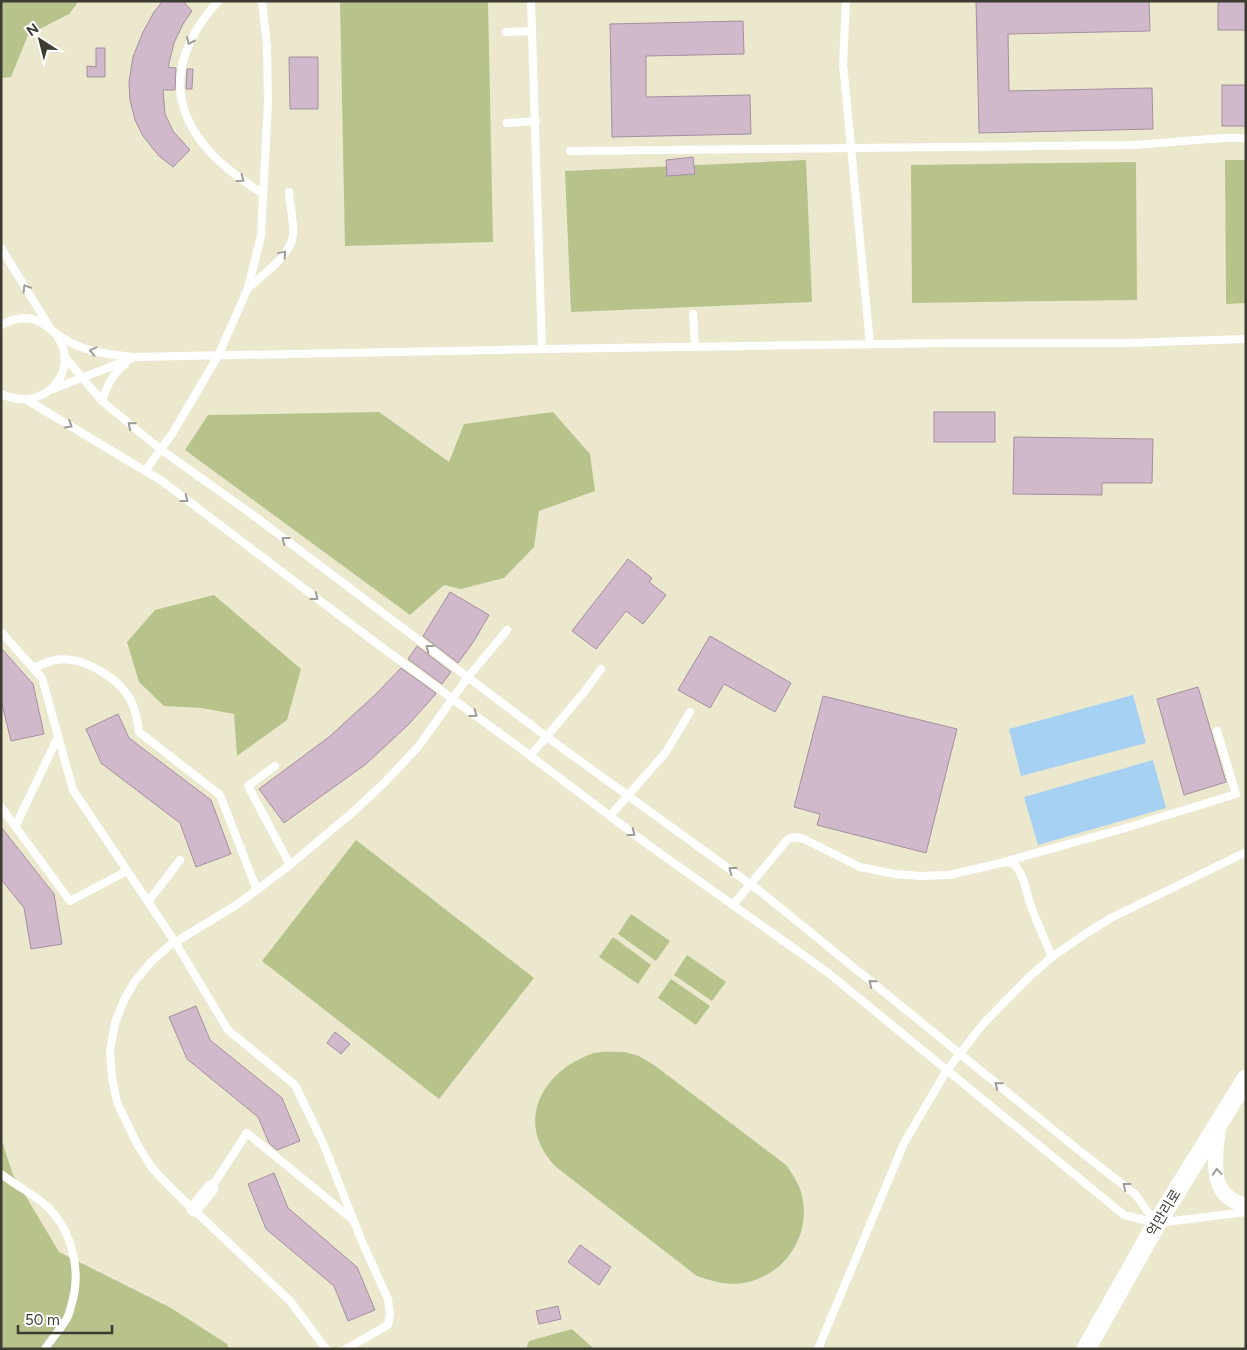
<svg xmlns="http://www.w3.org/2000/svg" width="1247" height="1350" viewBox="0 0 1247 1350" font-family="Figtree,'Noto Sans KR',sans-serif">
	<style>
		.green { fill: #b8c28b }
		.water { fill: #a6d1f3 }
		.building { fill: #cfb9ca; stroke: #a48f9f }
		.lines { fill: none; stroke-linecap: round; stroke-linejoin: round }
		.service { stroke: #fff; stroke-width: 8 }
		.minor { stroke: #fff; stroke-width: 15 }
		.tertiary { stroke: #fff; stroke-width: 19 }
		.oneway { stroke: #9e9d98 }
		.labels { text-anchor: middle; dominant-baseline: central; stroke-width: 4; stroke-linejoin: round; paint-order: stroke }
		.street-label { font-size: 14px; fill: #3d3b31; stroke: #fff }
	</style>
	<rect width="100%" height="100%" fill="#ece8ce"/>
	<g class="green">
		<path d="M1,1H79L69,14L28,35L11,77L1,78Z"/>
		<path d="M340,1H488L493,242L345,246Z"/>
		<path d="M806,160L812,302L571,312L565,171Z"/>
		<path d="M1225,160H1246V303L1226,304Z"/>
		<path d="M1136,162L1137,300L912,303L911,165Z"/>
		<path d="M379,412L449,462L464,424L553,412L590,454L595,491L539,511L534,547L504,578L461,589L444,585L410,615L185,450L208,415Z"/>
		<path d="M214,595L301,669L287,720L237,756L234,714L202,708L164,706L139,682L127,642L155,610Z"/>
		<path d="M356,840L534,978L439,1099L262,961Z"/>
		<path d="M631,914L670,941L656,961L618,934Z"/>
		<path d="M613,937L651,965L638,984L599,957Z"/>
		<path d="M687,955L726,982L712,1001L674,975Z"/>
		<path d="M671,979L710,1006L696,1025L658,998Z"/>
		<path d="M625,1052L639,1056L654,1065L786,1165C792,1174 798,1182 801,1192C814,1237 781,1282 734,1284C721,1284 709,1280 697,1276L556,1167C513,1123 542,1070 594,1053C603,1051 615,1052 625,1052Z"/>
		<path d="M1,1138L13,1175L59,1252L171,1308L227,1344L229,1349H1Z"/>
		<path d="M572,1329L594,1349H526L529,1341Z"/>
	</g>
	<g class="water">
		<path d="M1133,695L1146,743L1021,776L1009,729Z"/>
		<path d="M1153,760L1166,808L1038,845L1024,797Z"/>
	</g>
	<g class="building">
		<path d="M163,1H183L192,11L183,24L174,43L168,67L176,68L175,90H163L165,114L173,131L190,150L173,167L159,156L143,136L135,120L130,100L129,82L133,57L143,32L154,12Z"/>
		<path d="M976,1H1149L1150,31L1008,34L1009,91L1152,88L1153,129L979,133Z"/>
		<rect x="1218" y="1" width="28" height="29"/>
		<path d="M743,21L744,54L646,56V97L750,95L751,134L612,137L610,24Z"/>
		<path d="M96,48H105V77H87V66L96,67Z"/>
		<path d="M289,57H318V109H290Z"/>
		<path d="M187,69H193L192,89H186Z"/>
		<rect x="1222" y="85" width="24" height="41"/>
		<path d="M693,157L695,174L667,176L666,160Z"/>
		<rect x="934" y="412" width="61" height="30"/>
		<path d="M1014,437L1153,439L1152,483H1102V495L1013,494Z"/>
		<path d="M628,559L652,578L649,582L666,595L643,624L626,611L596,649L572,631Z"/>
		<path d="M450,592L489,615L474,641L458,663L423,636Z"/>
		<path d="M710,636L791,683L775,712L724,684L710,708L678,690Z"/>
		<path d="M417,646L451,672L442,684L408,659Z"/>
		<path d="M1,648L33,684L44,734L11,741L1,700Z"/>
		<path d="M401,668L436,693L435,695L408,725L366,764L284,823L259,789L329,737L375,695Z"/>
		<path d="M1198,687L1226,782L1184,795L1157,699Z"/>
		<path d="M823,696L957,729L926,853L817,825L820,814L794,807Z"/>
		<path d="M118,714L129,738L211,800L231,854L196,867L180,823L101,763L86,729Z"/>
		<path d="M1,827L54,894L62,944L31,949L24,908L1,879Z"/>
		<path d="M196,1006L210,1040L282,1098L300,1141L277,1150L269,1143L258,1117L187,1059L169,1017Z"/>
		<path d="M335,1032L350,1044L341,1054L327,1043Z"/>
		<path d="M274,1173L288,1208L357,1267L375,1310L348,1321L334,1286L266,1229L248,1184Z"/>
		<path d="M580,1245L611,1267L599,1285L568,1262Z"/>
		<path d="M558,1306L561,1319L539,1324L536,1311Z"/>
	</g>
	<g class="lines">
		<g class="service">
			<path d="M218,1C178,46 164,95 204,145C220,165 242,180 263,194"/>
			<path d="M531,1L542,349"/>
			<path d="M846,1L843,64L870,344"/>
			<path d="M506,32L532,31"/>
			<path d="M507,123L536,121"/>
			<path d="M570,151L1134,145L1222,138H1246"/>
			<path d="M1,248L49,326"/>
			<path d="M248,288C262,276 292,254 293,235C294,221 290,206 289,192"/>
			<path d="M693,314L695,347"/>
			<path d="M1,325C14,318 29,315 42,323C90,351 55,418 1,394"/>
			<path d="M55,333C81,352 104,354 135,357L542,349L953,343H1126L1246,339"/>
			<path d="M64,356L102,401L160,449L253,515L547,737L761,892L1066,1140L1136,1195L1155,1222"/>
			<path d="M53,389L133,358"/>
			<path d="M27,400L162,481L376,643L520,748L647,844L827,972L1124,1215L1157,1223L1246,1212"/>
			<path d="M102,401C107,386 112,374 125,364"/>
			<path d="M145,471L172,434L218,356L248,288L261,236L268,102L267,47L262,1"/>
			<path d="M1,632L42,678L73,790L175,942L228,1030L295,1085L323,1143L363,1244L388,1299L390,1315L388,1325L346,1349"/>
			<path d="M33,668C40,665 47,662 55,660C80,655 117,676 130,699C136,709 137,720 139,732L220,795L257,890"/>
			<path d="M530,756L585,691L601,669"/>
			<path d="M275,766L248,786L290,865"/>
			<path d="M1,807L70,901L127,871"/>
			<path d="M610,816L666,752L690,712"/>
			<path d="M16,825L58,737"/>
			<path d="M1007,861L1122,829L1236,794L1217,731"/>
			<path d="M148,902L180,860"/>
			<path d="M733,905L788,839L795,837L804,839L860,867L895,874L920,876L949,875L1005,862L1013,863C1025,875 1025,890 1031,906C1037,923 1045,940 1052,957"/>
			<path d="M1,1174C14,1184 29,1192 42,1202C71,1226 82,1268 72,1303C70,1308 70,1313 67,1318C61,1329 52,1338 45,1349"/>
			<path d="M211,1188L247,1133L352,1219"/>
			<path d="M326,1349L290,1301L172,1189L152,1168L137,1144L117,1102L112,1078L110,1051L115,1023L124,1000L135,981L151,962L169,946L238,904L290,865L353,812L384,783L418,747L468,677L507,630"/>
			<path d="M818,1349L904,1143L947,1070L984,1023L1027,979L1052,957L1085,934L1111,918L1246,852"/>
		</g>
		<g class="minor">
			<path d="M1219,1123C1216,1154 1205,1197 1246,1205"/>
			<path d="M194,1209L211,1188"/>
		</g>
		<path class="tertiary" d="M1086,1349L1157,1223L1246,1079"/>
	</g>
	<defs><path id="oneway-chevron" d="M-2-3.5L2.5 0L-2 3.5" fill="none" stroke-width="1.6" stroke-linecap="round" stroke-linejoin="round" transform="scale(1.25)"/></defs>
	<g class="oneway">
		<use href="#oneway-chevron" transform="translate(190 41) rotate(114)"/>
		<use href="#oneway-chevron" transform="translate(241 179) rotate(36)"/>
		<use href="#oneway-chevron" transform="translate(283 254) rotate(-50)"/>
		<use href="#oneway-chevron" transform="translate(26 288) rotate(-122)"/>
		<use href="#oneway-chevron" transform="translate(93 351) rotate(-167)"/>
		<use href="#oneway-chevron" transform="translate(69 425) rotate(31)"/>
		<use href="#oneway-chevron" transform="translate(131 425) rotate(-140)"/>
		<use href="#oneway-chevron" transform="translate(185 499) rotate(37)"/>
		<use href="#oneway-chevron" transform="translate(285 540) rotate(-143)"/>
		<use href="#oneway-chevron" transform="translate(315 597) rotate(37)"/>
		<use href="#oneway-chevron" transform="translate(429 648) rotate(-143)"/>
		<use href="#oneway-chevron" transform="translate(474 714) rotate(36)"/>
		<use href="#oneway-chevron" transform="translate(632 833) rotate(37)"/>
		<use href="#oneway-chevron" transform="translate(732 870) rotate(-143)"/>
		<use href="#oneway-chevron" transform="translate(872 983) rotate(-141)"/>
		<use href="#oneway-chevron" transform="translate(998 1085) rotate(-141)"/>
		<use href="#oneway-chevron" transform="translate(1217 1172) rotate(-94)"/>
		<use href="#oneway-chevron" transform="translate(1126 1186) rotate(-142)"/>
	</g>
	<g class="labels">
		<g class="street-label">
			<text transform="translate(1164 1213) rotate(-59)">억만리로</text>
		</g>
	</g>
	<rect width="1247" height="1350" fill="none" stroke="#3d3b31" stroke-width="5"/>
	<g transform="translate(40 40) rotate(324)" stroke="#ffffff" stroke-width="4" paint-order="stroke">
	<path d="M0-4L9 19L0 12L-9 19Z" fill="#3d3b31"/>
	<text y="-8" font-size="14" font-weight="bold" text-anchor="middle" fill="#3d3b31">N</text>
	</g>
	<path d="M18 1325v8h94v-8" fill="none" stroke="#3d3b31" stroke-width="2.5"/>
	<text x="25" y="1325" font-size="15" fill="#3d3b31" stroke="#ffffff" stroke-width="4" paint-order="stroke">50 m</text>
</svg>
